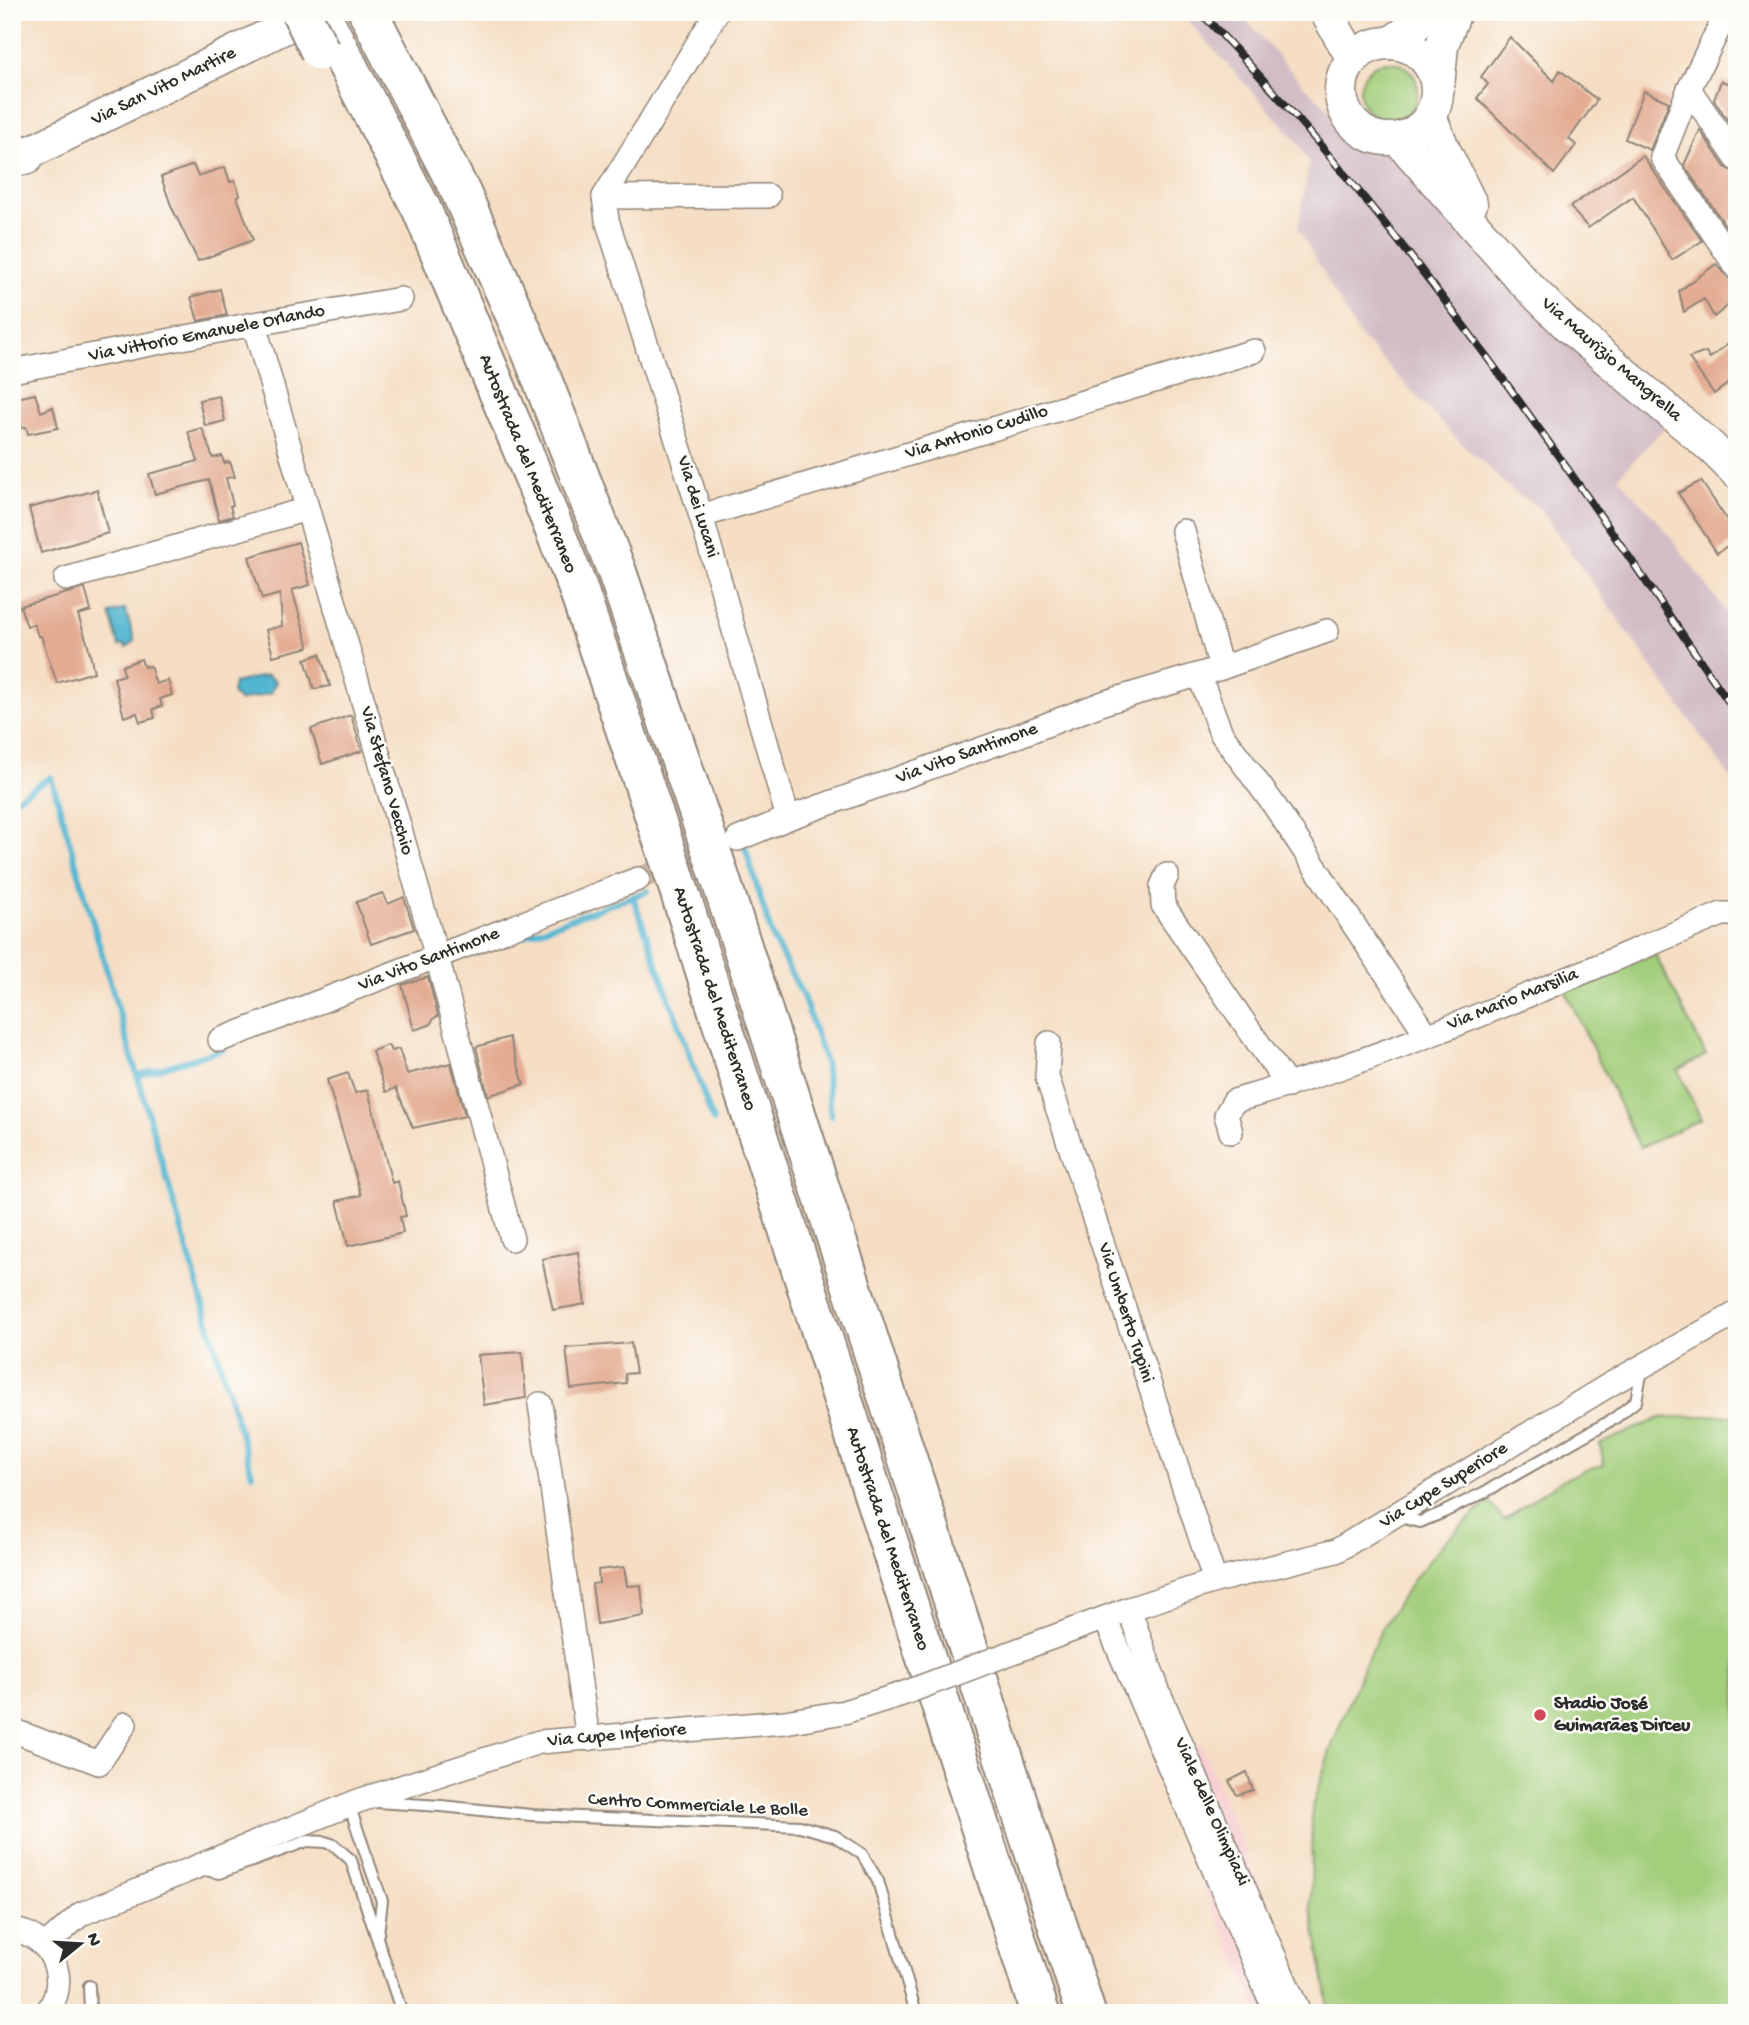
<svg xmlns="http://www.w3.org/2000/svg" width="1749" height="2025" viewBox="0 0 1749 2025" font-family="'Gochi Hand',sans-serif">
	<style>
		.built { fill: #f7cfd2 }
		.industrial { fill: #d2bdc6 }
		.green { fill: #a3ce7b; stroke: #677c53; stroke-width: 2 }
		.water { fill: #52b6d1; stroke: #3e707e; stroke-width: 2 }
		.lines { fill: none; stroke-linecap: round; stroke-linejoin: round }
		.stream { stroke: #52b6d1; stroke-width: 6 }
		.building { fill: #e3ac93 }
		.street-tunnel { stroke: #cdbaa5; stroke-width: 23; stroke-dasharray: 23 11; stroke-linecap: butt }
		.lane-casing { stroke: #908478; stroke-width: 14 }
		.street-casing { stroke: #908478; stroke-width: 26 }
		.secondary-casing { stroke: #908478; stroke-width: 35 }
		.highway-casing { stroke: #908478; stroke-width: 42 }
		.lane { stroke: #fff; stroke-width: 10 }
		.street { stroke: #fff; stroke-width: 23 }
		.secondary { stroke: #fff; stroke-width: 32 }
		.highway { stroke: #fff; stroke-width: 38 }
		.rail-casing { stroke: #2b2b2b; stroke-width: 8 }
		.rail { stroke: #fdfcf7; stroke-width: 5; stroke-dasharray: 16; stroke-linecap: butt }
		.street-bridge-casing { stroke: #908478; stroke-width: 26; stroke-linecap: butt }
		.highway-bridge-casing { stroke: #908478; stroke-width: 42; stroke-linecap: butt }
		.street-bridge { stroke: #fff; stroke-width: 23 }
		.highway-bridge { stroke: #fff; stroke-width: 38 }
		.poi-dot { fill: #d1495b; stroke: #fdfcf7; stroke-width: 2.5 }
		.labels { text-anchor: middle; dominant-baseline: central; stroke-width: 5; stroke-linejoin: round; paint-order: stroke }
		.street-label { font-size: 19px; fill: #2b2b2b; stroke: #fdfcf7 }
		.poi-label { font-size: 19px; font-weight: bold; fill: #2b2b2b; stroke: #fdfcf7; text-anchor: start }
	</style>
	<rect width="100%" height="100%" fill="#fdfcf7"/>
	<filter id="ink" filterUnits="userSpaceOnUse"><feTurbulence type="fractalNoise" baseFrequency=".0143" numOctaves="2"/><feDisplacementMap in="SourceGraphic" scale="14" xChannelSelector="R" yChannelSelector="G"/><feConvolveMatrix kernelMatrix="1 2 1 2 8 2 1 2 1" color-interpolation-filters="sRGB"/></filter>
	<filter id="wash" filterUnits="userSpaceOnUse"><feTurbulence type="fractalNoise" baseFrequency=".00686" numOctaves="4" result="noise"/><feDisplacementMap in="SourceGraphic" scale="28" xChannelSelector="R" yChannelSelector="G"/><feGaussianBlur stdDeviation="1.57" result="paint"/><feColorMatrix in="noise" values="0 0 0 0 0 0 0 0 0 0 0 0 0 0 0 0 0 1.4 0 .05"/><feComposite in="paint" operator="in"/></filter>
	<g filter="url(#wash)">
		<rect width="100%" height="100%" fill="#f5dec4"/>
		<path class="built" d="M1200,1743L1312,2013H1259L1151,1769Z"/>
		<path class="industrial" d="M1180,12H1239L1305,87L1327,107L1354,138L1401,159L1667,425L1618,477L1664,528L1737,627V787L1540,509L1512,490L1455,437L1358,334L1298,228L1309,163L1296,140Z"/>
		<g class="green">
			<circle cx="1389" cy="91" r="29"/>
			<path d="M1655,954L1706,1055L1678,1070L1701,1119L1640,1148L1565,990Z"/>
			<path d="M1722,1415L1737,1416V2013H1330L1311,1908L1312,1807L1331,1748L1357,1682L1381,1630L1412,1582L1444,1542L1489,1501L1504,1520C1535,1498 1566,1472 1604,1465L1600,1444L1660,1418Z"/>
		</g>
		<g class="water">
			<path d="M125,609L135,641L126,648L124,644L119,646L110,614Z"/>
			<path d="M268,675L270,678L276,681L271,693L239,701L232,693L234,683Z"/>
		</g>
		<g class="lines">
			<g class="stream">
				<path d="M12,801L51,777L252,1474"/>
				<path d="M745,847L773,939L803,996L825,1062L831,1116"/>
				<path d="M633,897L713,1121"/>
				<path d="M476,953L648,891"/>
				<path d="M139,1075L224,1049"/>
			</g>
		</g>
		<g id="blocks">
			<g class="building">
				<path d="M1510,37L1554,81L1560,70L1597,100L1569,139L1576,145L1554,174L1477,98L1488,84L1481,77Z"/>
				<path d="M1721,81L1737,86V134L1714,100Z"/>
				<path d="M1644,91L1669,102L1650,150L1625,139Z"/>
				<path d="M1700,130L1725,167L1737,173V217L1725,225L1684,165Z"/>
				<path d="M1643,156L1702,241L1672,260L1633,197L1588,228L1570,207Z"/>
				<path d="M193,165L198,176L225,167L230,182L235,181L240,195L237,197L253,240L198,261L172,208L161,177Z"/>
				<path d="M1716,264L1737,287V298L1714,317L1704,299L1684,312L1679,291Z"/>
				<path d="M220,289L227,315L198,321L191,297Z"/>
				<path d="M1737,337V377L1714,394L1689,358L1706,352L1710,358Z"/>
				<path d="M35,394L41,412L53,407L58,428L28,434L26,427L12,430V399Z"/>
				<path d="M219,396L225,421L205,426L199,400Z"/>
				<path d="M202,428L213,458L222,456L224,463L230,462L235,477L226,478L233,505L230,506L233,516L219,520L209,480L155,494L149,474L198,461L188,432Z"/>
				<path d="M1701,481L1737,535V539L1717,553L1678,493Z"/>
				<path d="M97,490L108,533L41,553L29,508Z"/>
				<path d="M298,542L310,585L292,590L309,647L273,656L266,630L282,626L280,594L262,599L249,557Z"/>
				<path d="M85,588L91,611L78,615L88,645L94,672L57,683L41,636H38L34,624L27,626L20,606Z"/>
				<path d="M320,654L330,686L314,689L305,659Z"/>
				<path d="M141,659L144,667L150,666L156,684L168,680L172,695L160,699L162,706L153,709L155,718L140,722L137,713L124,717L114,678L124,675L122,666Z"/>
				<path d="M351,715L362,751L322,764L311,729Z"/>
				<path d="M383,893L388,904L404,897L414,929L371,944L356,902Z"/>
				<path d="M428,977L438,1016L434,1018L430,1025L414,1030L402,985Z"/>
				<path d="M509,1037L524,1084L488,1096L476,1047Z"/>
				<path d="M388,1045L391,1051L399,1049L407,1074L451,1063L465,1116L413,1128L396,1088L386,1092L372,1051Z"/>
				<path d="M348,1073L355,1093L368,1090L392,1183L398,1181L406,1216L400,1217L403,1233L348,1246L337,1201L361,1195L327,1080Z"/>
				<path d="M578,1252L585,1304L553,1310L542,1259Z"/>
				<path d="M631,1343L636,1373L625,1374L626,1383L571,1389L566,1348Z"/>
				<path d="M522,1352L526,1398L484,1405L478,1355Z"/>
				<path d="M624,1567L627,1586L641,1585L644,1616L597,1624L592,1584L599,1583L598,1570Z"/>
				<path d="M1247,1772L1253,1790L1237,1795L1229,1781Z"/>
			</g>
		</g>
	</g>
	<g filter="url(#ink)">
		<use href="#blocks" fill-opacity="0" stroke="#908478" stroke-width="2"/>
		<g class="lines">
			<path class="street-tunnel" d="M638,879L722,845"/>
			<g class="lane-casing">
				<g id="lane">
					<path d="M1396,1516L1420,1522L1444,1512L1485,1492L1615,1418L1636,1401L1642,1369"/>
					<path d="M376,1802L441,1806L531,1815L800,1826L835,1836L862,1854L878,1881L916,2013"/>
					<path d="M349,1805L382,1901L378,1934"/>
					<path d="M201,1869L219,1873L307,1841L325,1842L334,1845L351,1860L402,2013"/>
					<path d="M89,1986L90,2013"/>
				</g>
			</g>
			<g class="street-casing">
				<g id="street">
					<path d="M717,12L604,197L607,220L701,516L788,818"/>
					<path d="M1727,12L1689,89L1662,157L1737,268"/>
					<path d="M1689,89L1737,159"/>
					<path d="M604,197L768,196"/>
					<path d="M254,324L437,957L512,1239"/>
					<path d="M12,371L254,324L401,299"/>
					<path d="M701,516L1254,351"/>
					<path d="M1183,531L1221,668"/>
					<path d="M66,579L307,509"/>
					<path d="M1199,675L1221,733L1274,805L1427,1035"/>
					<path d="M738,839L788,818L1004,741L1106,702L1221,668L1327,631"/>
					<path d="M1167,875L1162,886L1163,905L1288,1086"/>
					<path d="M220,1040L638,879"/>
					<path d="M1049,1043L1047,1077L1215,1581"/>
					<path d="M1231,1132L1226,1115L1234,1101C1402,1054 1562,980 1722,914H1737"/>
					<path d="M540,1404L588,1739"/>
					<path d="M1129,1609L1159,1693L1299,2013"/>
					<path d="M1105,1618L1276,2013"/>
					<path d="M1029,1646L1129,1609L1215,1581L1336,1551L1609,1385L1737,1313"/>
					<path d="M12,1730L99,1763L125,1724"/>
					<path d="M12,1930C52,1934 72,1982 46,2013"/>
					<path d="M45,1946L81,1914L358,1801L539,1742L785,1722L844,1712L902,1694"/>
				</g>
			</g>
			<g class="secondary-casing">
				<g id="secondary">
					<path d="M1326,12L1353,59"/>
					<path d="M1391,43L1417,24L1428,12"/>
					<circle cx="1389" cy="91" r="48"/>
					<path d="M1438,87L1442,45L1455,12"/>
					<path d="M1430,116L1444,150L1471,204"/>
					<path d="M1398,139L1522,280L1568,326L1711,447L1737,473"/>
					<path d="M12,161L316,12"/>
				</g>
			</g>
			<g class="highway-casing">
				<g id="highway">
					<path d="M320,12L422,210L523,451L577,586L673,871L1040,2013"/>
					<path d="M368,12L461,193L531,351L617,572L713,856L1086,2013"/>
					<path d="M12,157L25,155"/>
				</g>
			</g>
			<use href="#lane" class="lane"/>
			<use href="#street" class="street"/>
			<use href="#secondary" class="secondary"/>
			<use href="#highway" class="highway"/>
			<g class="rail-casing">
				<path id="rail" d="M1200,12C1405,224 1570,471 1737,714"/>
			</g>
			<use href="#rail" class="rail"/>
			<g class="street-bridge-casing">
				<path id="street-bridge" d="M902,1694L1029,1646"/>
			</g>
			<g class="highway-bridge-casing">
				<path id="highway-bridge" d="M301,12L320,51"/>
			</g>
			<use href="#street-bridge" class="street-bridge"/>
			<use href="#highway-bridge" class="highway-bridge"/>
		</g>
	</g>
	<circle class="poi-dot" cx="1540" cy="1715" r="7"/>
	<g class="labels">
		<g class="street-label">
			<text transform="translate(164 87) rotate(-26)">Via San Vito Martire</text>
			<text transform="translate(207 334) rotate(-11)">Via Vittorio Emanuele Orlando</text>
			<text transform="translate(1611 360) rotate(41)">Via Maurizio Mangrella</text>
			<text transform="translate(977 433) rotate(-17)">Via Antonio Cudillo</text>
			<text transform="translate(527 464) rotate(68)">Autostrada del Mediterraneo</text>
			<text transform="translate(697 507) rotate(73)">Via dei Lucani</text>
			<text transform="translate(967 754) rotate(-20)">Via Vito Santimone</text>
			<text transform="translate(386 781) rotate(74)">Via Stefano Vecchio</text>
			<text transform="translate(429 960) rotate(-21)">Via Vito Santimone</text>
			<text transform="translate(714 999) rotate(72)">Autostrada del Mediterraneo</text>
			<text transform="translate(1513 1000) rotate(-22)">Via Mario Marsilia</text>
			<text transform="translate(1125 1313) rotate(72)">Via Umberto Tupini</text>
			<text transform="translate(1444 1486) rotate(-32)">Via Cupe Superiore</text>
			<text transform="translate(887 1539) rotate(72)">Autostrada del Mediterraneo</text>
			<text transform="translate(617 1736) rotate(-5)">Via Cupe Inferiore</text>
			<text transform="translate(698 1806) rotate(3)">Centro Commerciale Le Bolle</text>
			<text transform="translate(1211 1812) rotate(66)">Viale delle Olimpiadi</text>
		</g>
		<g class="poi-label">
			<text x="1554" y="1704">Stadio José<tspan x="1554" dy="22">Guimarães Dirceu</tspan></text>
		</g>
	</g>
	<rect width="1749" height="2025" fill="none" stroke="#fdfcf7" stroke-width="42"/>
	<g transform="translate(80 1944) rotate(72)" stroke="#fdfcf7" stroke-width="5" paint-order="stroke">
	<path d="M0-5L12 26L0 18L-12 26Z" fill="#2b2b2b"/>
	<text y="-10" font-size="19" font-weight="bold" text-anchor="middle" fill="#2b2b2b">N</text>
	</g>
</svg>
